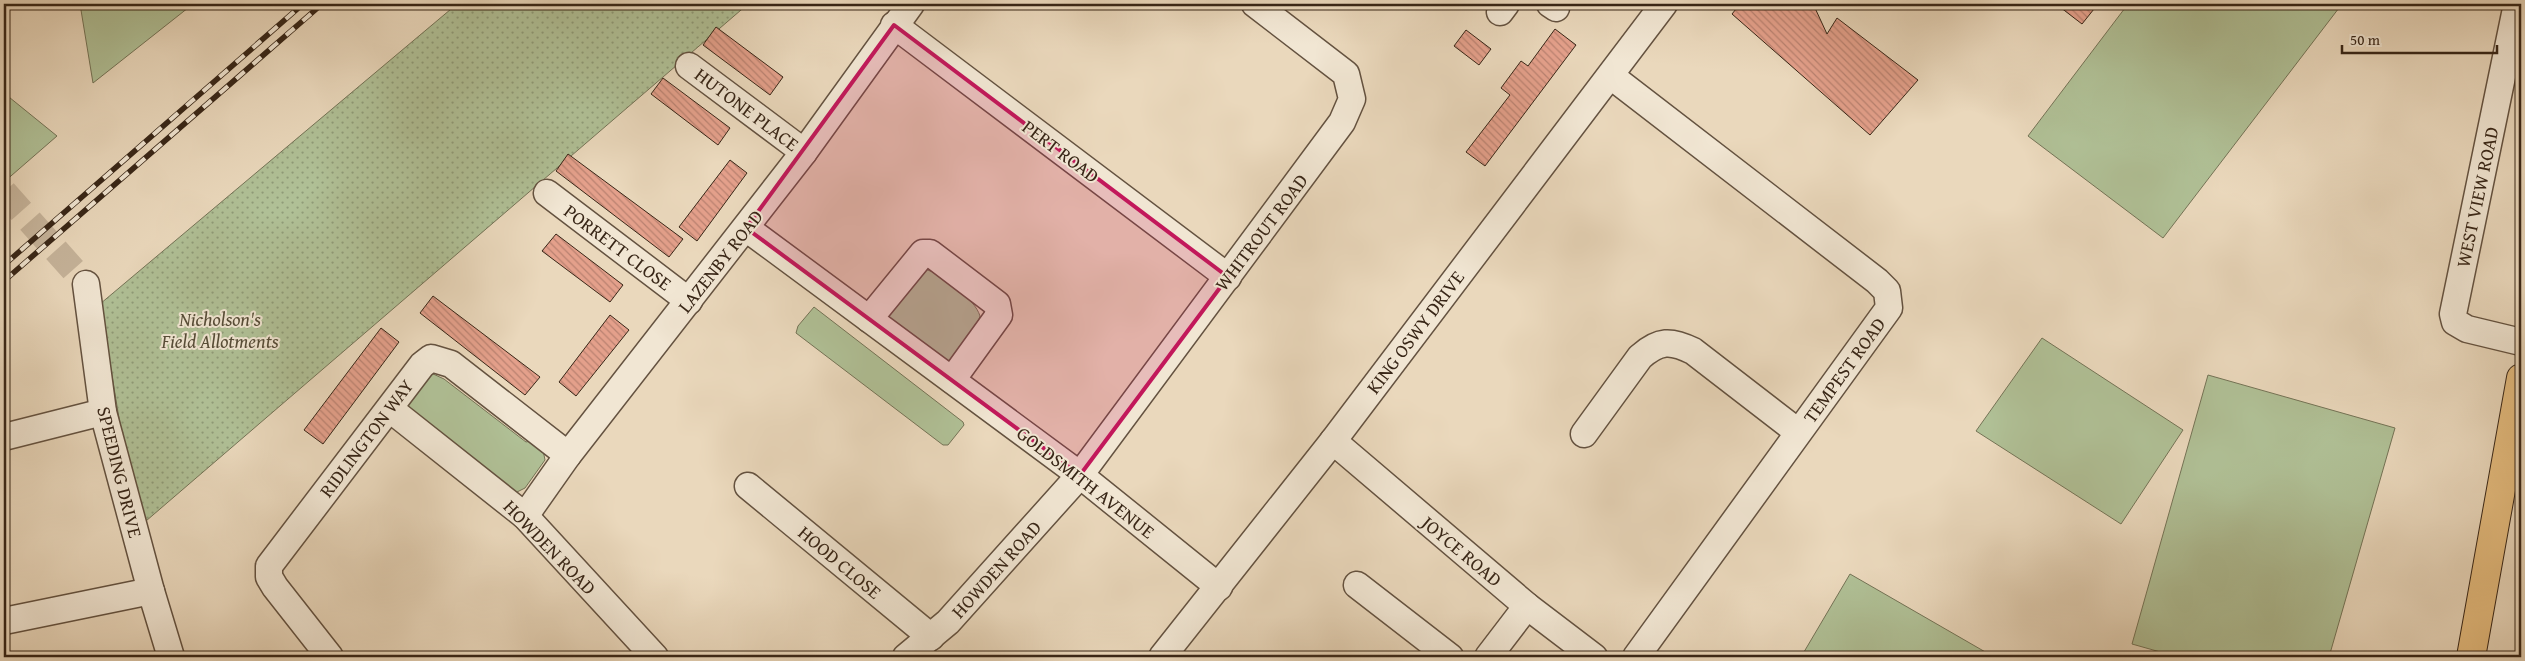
<svg xmlns="http://www.w3.org/2000/svg" width="2525" height="661" viewBox="0 0 2525 661" font-family="'Gentium Book Plus',serif">
	<style>
		.green { fill: #b0c096; stroke: #747356 }
		.garden { fill: url(#garden-dots); stroke: #747356 }
		.building { fill: url(#building-back-hatch); stroke: #382617 }
		.lines { fill: none; stroke-linecap: round; stroke-linejoin: round }
		.minor-tunnel { stroke: #c6b49b; stroke-width: 26; stroke-dasharray: 26 13; stroke-linecap: butt }
		.minor-casing { stroke: #645240; stroke-width: 29 }
		.major-casing { stroke: #382617; stroke-width: 30 }
		.minor { stroke: #f1e6d3; stroke-width: 26 }
		.major { stroke: #e5bc7e; stroke-width: 28 }
		.rail-casing { stroke: #382617; stroke-width: 5.5 }
		.rail { stroke: #f1e6d3; stroke-width: 4; stroke-dasharray: 11; stroke-linecap: butt }
		.marked { fill: #c2185b; fill-opacity: 0.2; stroke: #c2185b; stroke-width: 4; stroke-linejoin: round }
		.labels { text-anchor: middle; dominant-baseline: central; stroke-width: 4; stroke-linejoin: round; paint-order: stroke }
		.street-label { font-size: 19px; fill: #382617; stroke: #f1e6d3 }
		.park-label { font-size: 19px; font-style: italic; fill: #564c37; stroke: #f1e6d3 }
	</style>
	<defs>
		<pattern id="garden-dots" width="8" height="8" patternUnits="userSpaceOnUse" patternTransform="scale(1.25)"><rect width="8" height="8" fill="#b0c096"/><path d="M2 2h.1M6 6h.1" fill="none" stroke="#909c79" stroke-width="1.8" stroke-linecap="round"/></pattern>
		<pattern id="building-back-hatch" width="6" height="6" patternUnits="userSpaceOnUse" patternTransform="scale(1.25)"><rect width="6" height="6" fill="#e4a08b"/><path d="M-1 5l2 2M0 0l6 6M5-1l2 2" fill="none" stroke="#ba8271"/></pattern>
	</defs>
	<rect width="100%" height="100%" fill="#ead8bc"/>
	<filter id="stains"><feTurbulence type="fractalNoise" baseFrequency=".004" numOctaves="4"/><feColorMatrix values="0 0 0 0 .2 0 0 0 0 .09 0 0 0 0 .02 0 0 0 .5 -.17"/></filter>
	<radialGradient id="worn" r=".72"><stop offset=".6" stop-color="#630" stop-opacity="0"/><stop offset="1" stop-color="#630" stop-opacity=".3"/></radialGradient>
	<g class="green">
		<path d="M80,4H193L93,83Z"/>
		<path d="M2128,4H2342L2163,238L2028,136Z"/>
		<path d="M4,93L57,136L4,182Z"/>
		<path d="M924,269C942,273 975,299 980,316L978,322L949,362L881,312Z"/>
		<path d="M814,307L963,422L964,425L948,445H943L796,333L798,326Z"/>
		<path d="M2042,338L2183,430L2121,524L1976,431Z"/>
		<path d="M431,373L444,379L526,442L530,441L543,450L545,460L525,488L513,494L504,491L400,400Z"/>
		<path d="M2208,375L2395,428L2329,657H2178L2132,644Z"/>
		<path d="M1850,574L1994,657H1801Z"/>
	</g>
	<path class="garden" d="M457,4H748L146,521L120,424L100,304Z"/>
	<g class="building">
		<path d="M1740,4H1781L1815,8L1827,34L1837,18L1918,80L1870,135L1732,14Z"/>
		<path d="M2056,4H2098L2082,24Z"/>
		<path d="M716,27L783,77L770,95L703,45Z"/>
		<path d="M1555,29L1576,45L1485,166L1466,152L1510,95L1501,88L1521,61L1528,66Z"/>
		<path d="M1466,30L1491,49L1479,65L1454,46Z"/>
		<path d="M663,78L730,128L718,145L651,94Z"/>
		<path d="M568,154L683,239L669,257L556,171Z"/>
		<path d="M730,160L747,173L697,241L679,227Z"/>
		<path d="M556,234L623,285L610,302L542,251Z"/>
		<path d="M433,296L540,377L525,395L420,313Z"/>
		<path d="M610,315L629,330L576,396L559,382Z"/>
		<path d="M381,328L399,342L323,444L304,430Z"/>
	</g>
	<g class="lines">
		<path class="minor-tunnel" d="M4,192L86,284"/>
		<g class="minor-casing">
			<g id="minor">
				<path d="M1550,4L1556,8"/>
				<path d="M2517,4L2453,314L2455,322L2467,329L2521,342"/>
				<path d="M1500,12L1506,4"/>
				<path d="M894,25L1228,277"/>
				<path d="M689,66L804,152"/>
				<path d="M1611,76L1877,281L1887,291L1889,308L1636,657"/>
				<path d="M547,193L689,301"/>
				<path d="M746,228L1080,475L1219,587"/>
				<path d="M86,284L103,412L151,591L171,657"/>
				<path d="M869,319L923,253H930L997,304L999,315L952,380"/>
				<path d="M390,409L525,516L655,657"/>
				<path d="M1584,434L1640,357C1659,340 1671,340 1693,351L1798,432"/>
				<path d="M4,437L103,412"/>
				<path d="M1333,441L1527,606L1594,657"/>
				<path d="M748,486L931,637"/>
				<path d="M525,516L568,455L804,152L911,4"/>
				<path d="M1357,585L1450,657"/>
				<path d="M4,621L151,591"/>
				<path d="M330,657L275,587L269,577V566L422,365L431,358L451,364L568,455"/>
				<path d="M906,657L948,622L1080,475L1342,122L1352,99L1346,74L1255,4"/>
				<path d="M1162,657L1333,441L1664,4"/>
				<path d="M1488,657L1527,606"/>
			</g>
		</g>
		<g class="major-casing">
			<path id="major" d="M2471,657L2521,378"/>
		</g>
		<use href="#minor" class="minor"/>
		<use href="#major" class="major"/>
		<g class="rail-casing">
			<g id="rail">
				<path d="M4,265L303,4"/>
				<path d="M4,281L322,4"/>
			</g>
		</g>
		<use href="#rail" class="rail"/>
	</g>
	<path class="marked" d="M894,25L1228,277L1080,475L746,228Z"/>
	<g class="labels">
		<g class="street-label">
			<text transform="translate(747 109) rotate(37)">HUTONE PLACE</text>
			<text transform="translate(1061 151) rotate(37)">PERT ROAD</text>
			<text transform="translate(2477 197) rotate(-78)">WEST VIEW ROAD</text>
			<text transform="translate(1261 232) rotate(-53)">WHITROUT ROAD</text>
			<text transform="translate(618 247) rotate(37)">PORRETT CLOSE</text>
			<text transform="translate(720 261) rotate(-52)">LAZENBY ROAD</text>
			<text transform="translate(1415 332) rotate(-53)">KING OSWY DRIVE</text>
			<text transform="translate(1844 370) rotate(-54)">TEMPEST ROAD</text>
			<text transform="translate(366 438) rotate(-53)">RIDLINGTON WAY</text>
			<text transform="translate(120 472) rotate(76)">SPEEDING DRIVE</text>
			<text transform="translate(1086 482) rotate(38)">GOLDSMITH AVENUE</text>
			<text transform="translate(550 547) rotate(46)">HOWDEN ROAD</text>
			<text transform="translate(1462 551) rotate(40)">JOYCE ROAD</text>
			<text transform="translate(840 562) rotate(40)">HOOD CLOSE</text>
			<text transform="translate(996 569) rotate(-48)">HOWDEN ROAD</text>
		</g>
		<g class="park-label">
			<text x="220" y="319">Nicholson's<tspan x="220" dy="22">Field Allotments</tspan></text>
		</g>
	</g>
	<rect width="2525" height="661" fill="none" stroke="#ead8bc" stroke-width="20"/>
	<rect x="5" y="5" width="2515" height="651" fill="none" stroke="#382617" stroke-width="2.5"/>
	<rect x="10" y="10" width="2505" height="641" fill="none" stroke="#382617"/>
	<path d="M2342 45v8h155v-8" fill="none" stroke="#382617" stroke-width="2.5"/>
	<text x="2350" y="45" font-size="15" fill="#382617" stroke="#f1e6d3" stroke-width="4" paint-order="stroke">50 m</text>
	<rect width="100%" height="100%" filter="url(#stains)"/>
	<rect width="100%" height="100%" fill="url(#worn)"/>
</svg>
